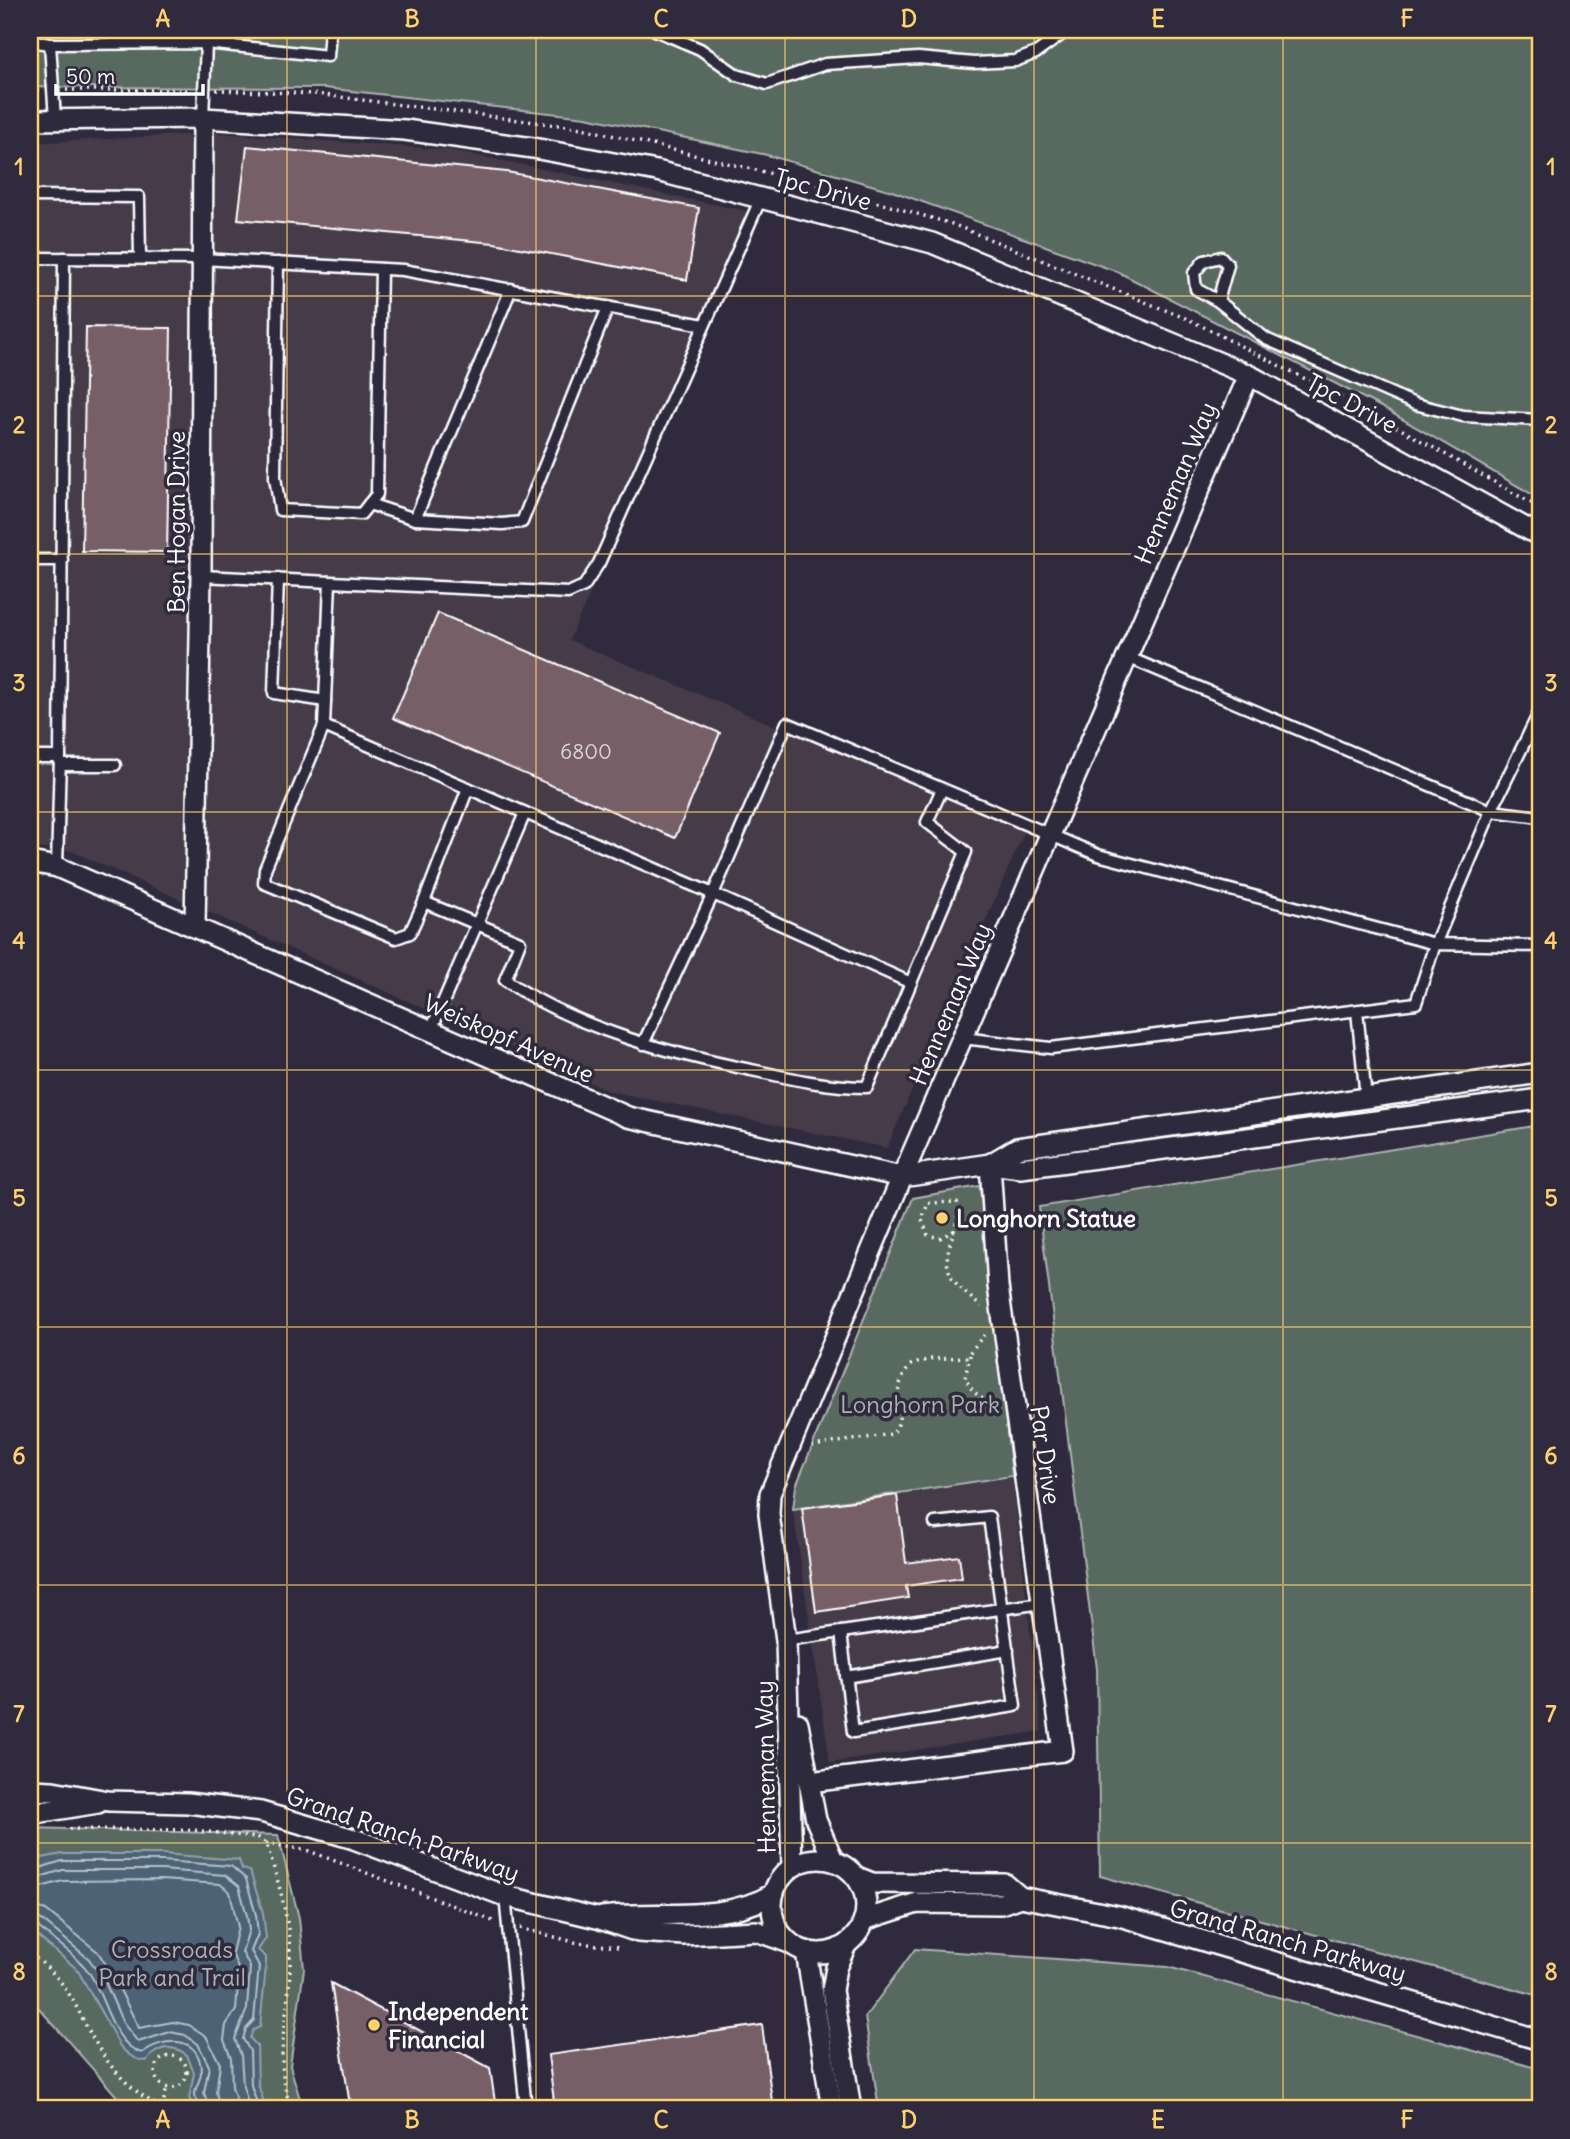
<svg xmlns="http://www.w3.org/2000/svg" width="1570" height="2139" viewBox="0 0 1570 2139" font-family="Delius,sans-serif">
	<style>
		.built { fill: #453a4a }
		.green { fill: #586961; stroke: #acb4b0; stroke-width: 2 }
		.water { fill: #4b6475; stroke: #93a2ac; stroke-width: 2 }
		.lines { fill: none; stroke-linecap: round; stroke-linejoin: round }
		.shore { stroke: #b7c1c8; stroke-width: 2 }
		.building { fill: #775f68; stroke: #fff; stroke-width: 2 }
		.lane-casing { stroke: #fff; stroke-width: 15 }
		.street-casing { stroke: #fff; stroke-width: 24 }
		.path { stroke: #fff; stroke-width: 3.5; stroke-dasharray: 2 5; stroke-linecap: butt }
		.lane { stroke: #2f2a3d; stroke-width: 10 }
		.street { stroke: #2f2a3d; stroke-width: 19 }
		.grid { fill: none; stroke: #ffd166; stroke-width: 2; stroke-opacity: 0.55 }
		.poi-dot { fill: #ffd166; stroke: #2f2a3d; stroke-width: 2.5 }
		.labels { text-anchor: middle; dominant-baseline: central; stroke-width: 7; stroke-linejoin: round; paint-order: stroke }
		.number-label { font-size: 21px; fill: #ddd7d9 }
		.street-label { font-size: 24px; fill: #fff; stroke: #2f2a3d }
		.poi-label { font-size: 24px; font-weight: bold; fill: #fff; stroke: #2f2a3d; text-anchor: start }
		.park-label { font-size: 24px; fill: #acb4b0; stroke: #2f2a3d }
		.neatline { fill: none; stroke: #ffd166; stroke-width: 2.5 }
		.grid-label { font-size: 23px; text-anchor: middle; font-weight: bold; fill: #ffd166 }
	</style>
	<rect width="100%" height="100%" fill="#2f2a3d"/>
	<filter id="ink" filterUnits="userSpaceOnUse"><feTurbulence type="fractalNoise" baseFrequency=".0143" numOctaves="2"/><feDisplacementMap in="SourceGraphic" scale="14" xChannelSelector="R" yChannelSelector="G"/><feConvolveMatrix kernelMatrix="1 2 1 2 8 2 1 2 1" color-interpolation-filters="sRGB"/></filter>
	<g filter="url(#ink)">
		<g class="built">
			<path d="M218,133L450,150L761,214L569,640L1025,830L887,1148L609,1091L69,850L30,848V143Z"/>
			<path d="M1012,1476L1042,1731L830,1763L793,1509Z"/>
		</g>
		<g class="green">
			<path d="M30,30H1540V499L1381,407L1118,272L892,191L767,155L586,117L324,88L30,87Z"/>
			<path d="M1540,1125V1996L1100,1876L1097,1669L1039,1207Z"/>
			<path d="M980,1186L1012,1476L793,1509L796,1486L913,1198Z"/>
			<path d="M30,1828L278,1835L299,1918L304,1969L290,2066L303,2109H128L30,1998Z"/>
			<path d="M915,1949L1168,1967L1540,2069V2109H879L865,2017Z"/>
		</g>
		<path class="water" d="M62,1854H162L239,1860L242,1869L250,1871L263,1913L266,1938L258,1950L266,1957V1966L260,2027L253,2030L250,2038L257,2046L258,2084L266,2109H196L189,2098L194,2073L187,2055C172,2044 158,2046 146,2061C135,2060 128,2055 120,2046L77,1969L30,1930V1866L42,1858Z"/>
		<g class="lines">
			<g class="shore">
				<path d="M30,1871L62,1861H162L231,1866L246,1879L256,1915L258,1934L251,1951L259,1966L254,2020L246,2029L243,2039L250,2051L251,2085L259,2109"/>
				<path d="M30,1880L63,1870H162L225,1875L239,1886L247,1916L249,1930L242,1952L250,1967L247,2009L235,2039L241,2055L243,2086L250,2109"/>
				<path d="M30,1890L63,1881L161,1880L220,1884L230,1892L238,1927L232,1953L239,1971L236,2010L226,2025L224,2040L231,2058L232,2087L239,2109"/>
				<path d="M30,1905L46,1910L98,1952L113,1976L139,2028L173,2022L189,2025L206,2036L220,2064L216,2092L220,2109"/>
				<path d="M30,1916L42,1920L89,1959L105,1982L123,2023L138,2042L170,2032L185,2035L198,2044L209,2066L204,2093L210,2109"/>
				<path d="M30,1925L37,1926C54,1941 77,1955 90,1974C105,1997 113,2046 142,2053C164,2036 201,2035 201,2072C201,2080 195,2086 195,2094C195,2100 200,2103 201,2109"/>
			</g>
		</g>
		<g class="building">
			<path d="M247,146L507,172L699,208L687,280L494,243L238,219Z"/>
			<path d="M86,327L171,328L167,552L82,551Z"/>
			<path d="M438,613L720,733L675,838L393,718Z"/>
			<path d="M897,1495L906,1563L959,1556L962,1578L906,1586L908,1598L816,1612L802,1508Z"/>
			<path d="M331,1983L490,2068L496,2109H373L349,2099Z"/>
			<path d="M762,2025L773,2109H555L548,2055Z"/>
		</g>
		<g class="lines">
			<g class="lane-casing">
				<g id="lane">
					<path d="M208,30L206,43L328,56L330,30"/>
					<path d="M655,30L700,49L737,75L767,84L825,64L918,58L974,63L1015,61L1036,53L1068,30"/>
					<path d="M30,41L50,44L55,119"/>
					<path d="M50,44L206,43L203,118"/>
					<path d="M30,196L139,197L140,258"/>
					<path d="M30,258L202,259L403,270L704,325"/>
					<path d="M278,263L275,477L280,510L361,514L377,494L381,269"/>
					<path d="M1218,301L1228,265L1221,257L1204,261L1194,273L1196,289L1218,301L1266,339L1415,404L1463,416L1540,420"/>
					<path d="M369,504L415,519L502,524L522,522L608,307"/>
					<path d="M415,519L511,289"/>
					<path d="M30,560H62"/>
					<path d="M201,576L568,593L584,586L599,563L761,198"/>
					<path d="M278,579L274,693L325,701"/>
					<path d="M330,582L324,726L713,894L787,723L1098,855L1435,944L1491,811L1540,817"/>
					<path d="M1127,657L1491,811L1540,711"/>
					<path d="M324,726L265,869L264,883L396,938L410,933L424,902L520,942L505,980C578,1030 675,1055 761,1072C797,1080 830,1087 867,1087L966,852L927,822L942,789"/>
					<path d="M30,757H60"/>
					<path d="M60,765H115"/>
					<path d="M57,867L60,757L64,258"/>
					<path d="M424,902L468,788"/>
					<path d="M1357,1011L1366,1098"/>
					<path d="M431,1030L525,813"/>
					<path d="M962,1038L1051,1048L1416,1003L1435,944L1540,946"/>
					<path d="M643,1044L713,894L911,983"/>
					<path d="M841,1632L853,1732L1015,1706L989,1517L935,1523"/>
					<path d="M786,1640L1042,1603"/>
					<path d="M846,1677L1008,1650"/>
					<path d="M505,1896L526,2109"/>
				</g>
			</g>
			<g class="street-casing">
				<g id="street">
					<path d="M30,120L203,118L405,130L533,148L657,171L932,243L1249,375L1540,536"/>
					<path d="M30,862L57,867L628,1117L902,1177L990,1164L1021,1168L1540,1099"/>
					<path d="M195,927L201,576L203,118"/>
					<path d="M990,1164L1017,1148L1540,1073"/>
					<path d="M798,1723L816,1820L833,1860"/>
					<path d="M809,1782L1063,1751L998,1286L990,1164"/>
					<path d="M30,1790L53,1791L108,1801L188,1803L261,1812L354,1839L505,1896L597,1918L638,1932L684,1935L756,1931L787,1942"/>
					<path d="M30,1814L98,1803"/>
					<circle cx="819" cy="1906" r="47"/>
					<path d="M792,1867L786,1640L769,1514L770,1494L902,1177L1249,375"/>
					<path d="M857,1877L872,1883L1005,1884L1020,1897L1119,1916L1540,2040"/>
					<path d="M602,1917C659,1910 722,1924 773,1894"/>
					<path d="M867,1919L917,1903L1001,1904L1020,1897"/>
					<path d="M846,1945L836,1968L832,1990L851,2109"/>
					<path d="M806,1952L832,2109"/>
				</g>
			</g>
			<g class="path">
				<path d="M66,90H191"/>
				<path d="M216,90L316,94L582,128L814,184L952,224L1190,320L1374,414L1540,508"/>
				<path d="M30,91H40"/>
				<path d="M954,1231L940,1238L928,1235L922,1220L928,1203L957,1202C963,1228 936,1253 953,1279C960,1290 972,1298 981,1307"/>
				<path d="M970,1355L965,1378L973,1391L997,1411"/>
				<path d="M812,1446L892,1434C910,1415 885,1395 911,1365L930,1359L966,1357L984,1335"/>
				<path d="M69,1829L193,1830L259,1838L266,1843C279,1884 291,1921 290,1965C290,2014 271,2061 292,2109"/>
				<path d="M266,1843L309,1851L493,1921"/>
				<path d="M520,1928L578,1943L619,1947"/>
				<path d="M30,1954C73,1984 74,2009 100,2050C116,2076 137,2094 163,2109"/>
				<circle cx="171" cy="2072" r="16"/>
				<path d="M162,2107L167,2088"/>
			</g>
			<use href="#lane" class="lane"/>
			<use href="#street" class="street"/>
		</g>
	</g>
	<path class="grid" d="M287,30V2109M536,30V2109M785,30V2109M1034,30V2109M1283,30V2109M30,296H1540M30,554H1540M30,812H1540M30,1070H1540M30,1327H1540M30,1585H1540M30,1843H1540"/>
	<g class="poi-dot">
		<circle cx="942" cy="1218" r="7"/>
		<circle cx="374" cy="2025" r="7"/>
	</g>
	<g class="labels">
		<g class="number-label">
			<text x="586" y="751">6800</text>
		</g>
		<g class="street-label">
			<text transform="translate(823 189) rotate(15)">Tpc Drive</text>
			<text transform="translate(1352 403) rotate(28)">Tpc Drive</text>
			<text transform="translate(1175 483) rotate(-67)">Henneman Way</text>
			<text transform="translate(176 522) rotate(-90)">Ben Hogan Drive</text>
			<text transform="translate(950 1004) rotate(-67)">Henneman Way</text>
			<text transform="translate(509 1038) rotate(24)">Weiskopf Avenue</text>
			<text transform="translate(1046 1455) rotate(82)">Par Drive</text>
			<text transform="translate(765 1767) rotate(-91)">Henneman Way</text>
			<text transform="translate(403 1834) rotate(19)">Grand Ranch Parkway</text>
			<text transform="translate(1288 1940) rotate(16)">Grand Ranch Parkway</text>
		</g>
		<g class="poi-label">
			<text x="956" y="1218">Longhorn Statue</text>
			<text x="388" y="2011">Independent<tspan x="388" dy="28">Financial</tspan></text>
		</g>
		<g class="park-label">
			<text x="920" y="1404">Longhorn Park</text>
			<text x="172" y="1949">Crossroads<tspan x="172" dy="28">Park and Trail</tspan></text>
		</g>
	</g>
	<rect width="1570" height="2139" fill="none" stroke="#2f2a3d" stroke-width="77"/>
	<path d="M56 84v10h147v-10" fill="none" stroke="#ffffff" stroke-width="3.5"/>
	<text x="66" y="84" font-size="21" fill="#ffffff" stroke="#2f2a3d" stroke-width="5" paint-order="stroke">50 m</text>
	<rect x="38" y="38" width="1494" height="2062" class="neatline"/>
	<g class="grid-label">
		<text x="163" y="27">A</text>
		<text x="412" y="27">B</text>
		<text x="661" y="27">C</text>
		<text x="909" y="27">D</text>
		<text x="1158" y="27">E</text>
		<text x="1407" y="27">F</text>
		<text x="19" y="175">1</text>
		<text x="1551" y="175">1</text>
		<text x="19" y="433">2</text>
		<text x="1551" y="433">2</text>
		<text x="19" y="691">3</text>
		<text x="1551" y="691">3</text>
		<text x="19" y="949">4</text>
		<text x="1551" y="949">4</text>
		<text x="19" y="1206">5</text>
		<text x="1551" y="1206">5</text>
		<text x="19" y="1464">6</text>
		<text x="1551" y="1464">6</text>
		<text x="19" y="1722">7</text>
		<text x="1551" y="1722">7</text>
		<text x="19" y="1980">8</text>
		<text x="1551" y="1980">8</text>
		<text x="163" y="2128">A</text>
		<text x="412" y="2128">B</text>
		<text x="661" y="2128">C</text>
		<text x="909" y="2128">D</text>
		<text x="1158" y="2128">E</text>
		<text x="1407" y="2128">F</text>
	</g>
</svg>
